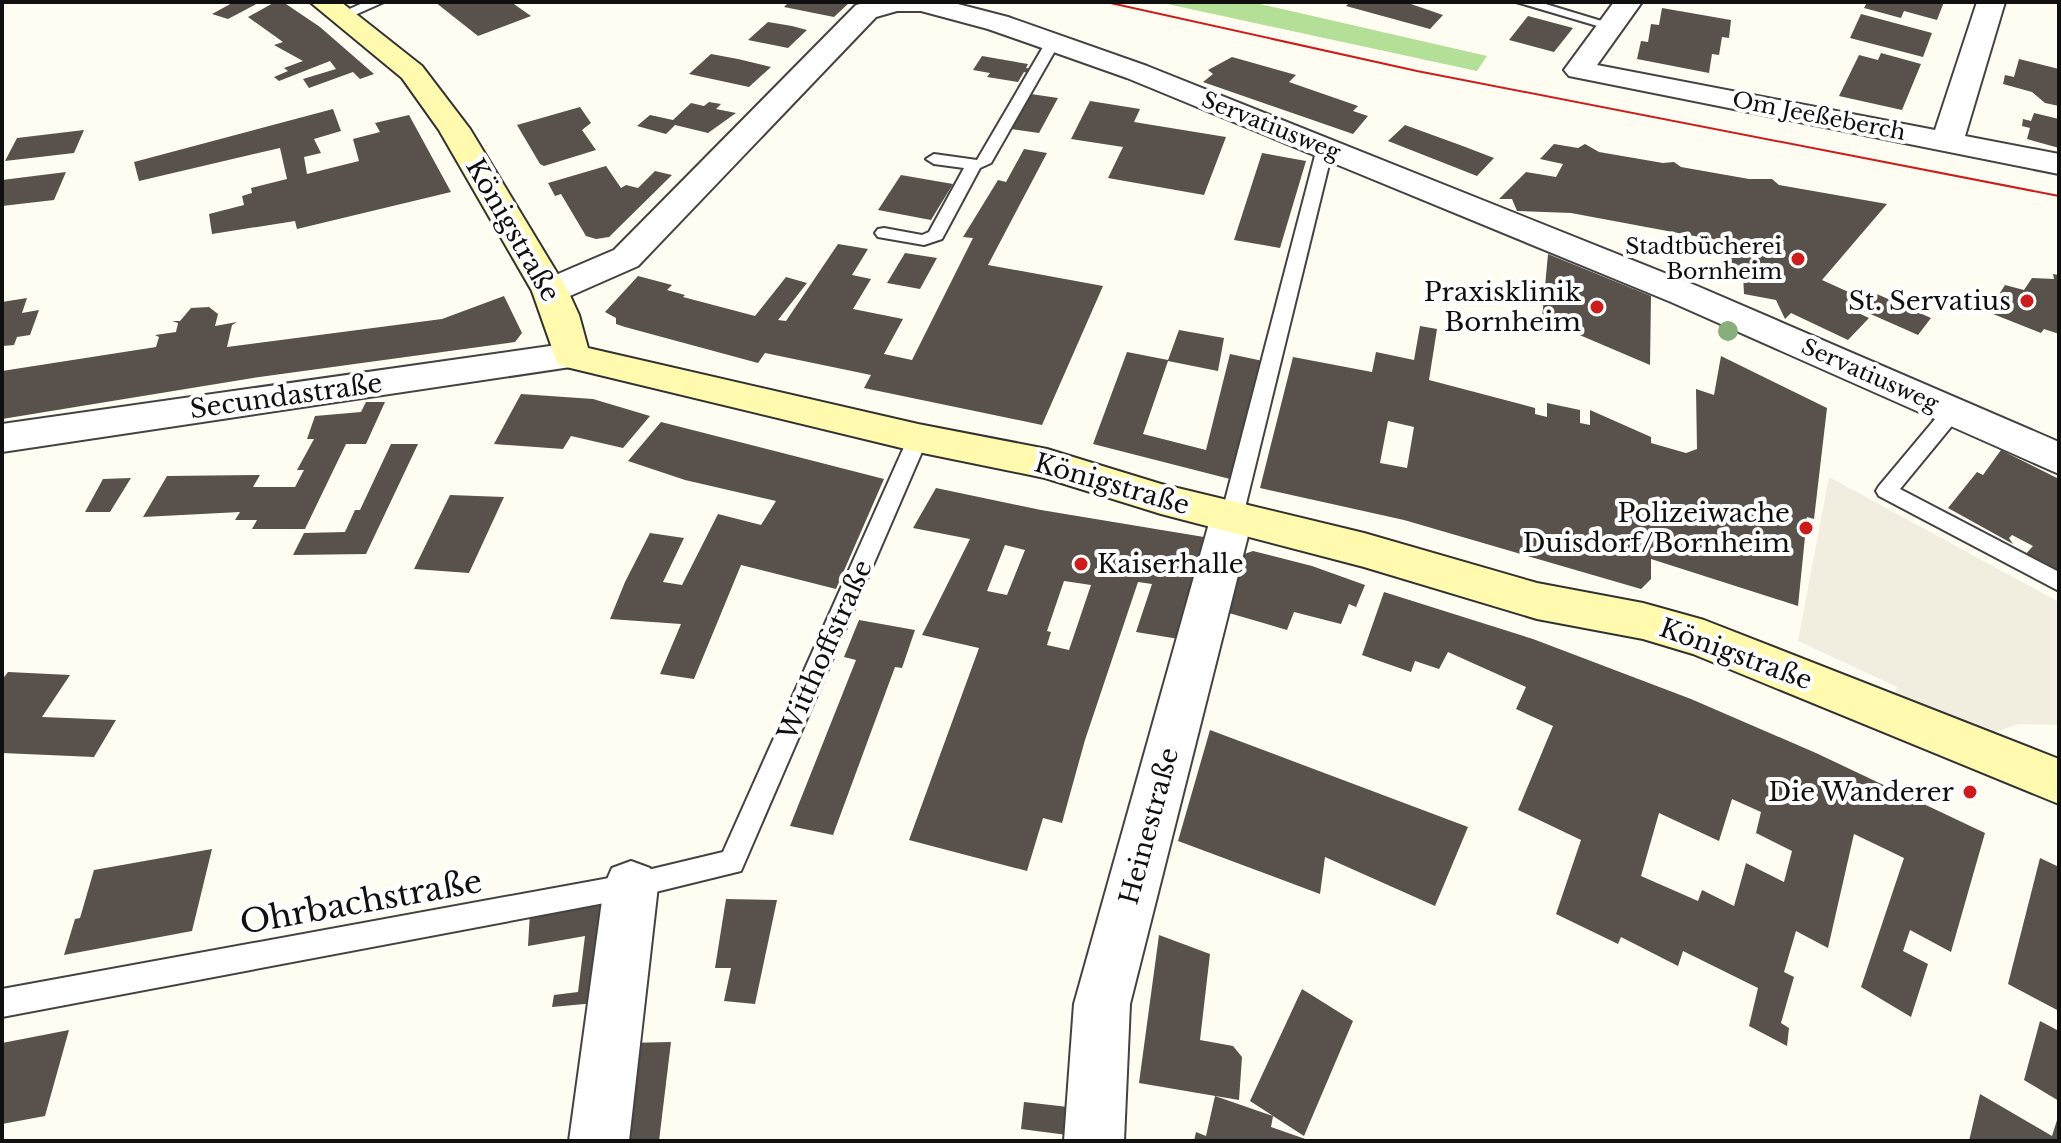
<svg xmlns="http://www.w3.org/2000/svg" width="2061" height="1143" viewBox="0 0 2061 1143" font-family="'Libre Baskerville',serif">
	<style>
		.forest { fill: #b3df96 }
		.plaza { fill: #f1eddf }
		.building { fill: #59514b; fill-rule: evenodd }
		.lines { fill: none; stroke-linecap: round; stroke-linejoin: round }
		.lane-casing { stroke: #434343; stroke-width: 4 }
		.street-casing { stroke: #434343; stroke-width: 4 }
		.secondary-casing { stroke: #323232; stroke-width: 4 }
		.lane { fill: #fff; fill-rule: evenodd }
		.street { fill: #fff; fill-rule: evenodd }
		.secondary { fill: #fffaad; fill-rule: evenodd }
		.tram { stroke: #cb1d1c; stroke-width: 2 }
		.tree { fill: #88ae7b }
		.poi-dot { fill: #cb1d1c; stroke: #fff; stroke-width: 3 }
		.labels { text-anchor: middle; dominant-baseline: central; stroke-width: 8; stroke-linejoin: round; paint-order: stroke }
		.far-street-label { font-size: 22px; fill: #101010; stroke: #fff }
		.far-poi-label { font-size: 22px; fill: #101010; stroke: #fff; text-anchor: end }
		.street-label { font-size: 26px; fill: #101010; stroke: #fff }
		.poi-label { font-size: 26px; fill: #101010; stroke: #fff; text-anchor: end }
		.near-street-label { font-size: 32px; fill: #101010; stroke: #fff }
	</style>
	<rect width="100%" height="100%" fill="#fffdf2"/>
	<path class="forest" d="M1158,2H1251L1487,56L1477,71Z"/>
	<path class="plaza" d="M1829,477L2059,602V725L2019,724L1992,733L1894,697L1897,687L1798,641Z"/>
	<g class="building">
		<path d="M234,2H260L228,19L212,14Z"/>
		<path d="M275,2H283L320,27L374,74L360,79L353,72L309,88L303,79L336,69L330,61L279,81L274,77L288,71L284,68L303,61L274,45L283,42L248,17Z"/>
		<path d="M435,2H511L531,16L478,36Z"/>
		<path d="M789,2H844L849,3L834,17L784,7Z"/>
		<path d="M1350,2H1405L1443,15L1430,29L1346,6Z"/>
		<path d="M1867,2L1875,4L1944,2L1937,20L1904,11L1901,18L1864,8Z"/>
		<path d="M1662,8L1731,20L1729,38L1722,37L1719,55L1712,54L1709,73L1637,59L1641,41L1648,42L1651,24L1659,25Z"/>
		<path d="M1861,14L1932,33L1923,57L1850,38Z"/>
		<path d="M1528,16L1573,28L1554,52L1509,40Z"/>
		<path d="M768,22L792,26L807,30L788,48L748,40Z"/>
		<path d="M1881,53L1921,64L1902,110L1839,96L1859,55L1878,60Z"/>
		<path d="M711,54L738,59L771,67L749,87L689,74Z"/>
		<path d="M982,56L1028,64L1026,68L1031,69L1028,73L1024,72L1018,82L987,77L990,73L973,70Z"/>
		<path d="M1232,57L1296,75L1289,82L1358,106L1353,111L1368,116L1353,134L1203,82L1213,74L1208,70Z"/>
		<path d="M2019,59L2059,69V106L2045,103L2032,92L2003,84L2005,75L2014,77Z"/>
		<path d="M1031,94L1058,98L1039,133L1011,129Z"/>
		<path d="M1090,101L1140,109L1134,122L1226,137L1204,195L1108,178L1123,147L1071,139Z"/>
		<path d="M709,102L721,104L716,109L736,113L708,133L675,125L666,134L637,126L650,115L673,120L691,103L704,106Z"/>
		<path d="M580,107L591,123L582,130L596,150L544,166L540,164L517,125Z"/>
		<path d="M333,109L341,131L314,139L321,153L304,157L307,174L359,161L353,139L380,132L375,123L409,115L451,192L297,229L295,221L212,234L209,214L244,205L242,196L252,193L251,188L287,179L280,148L139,181L134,162Z"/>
		<path d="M2034,113L2059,119V148L2027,139L2030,128L2022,126L2023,119L2031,121Z"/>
		<path d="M1405,125L1460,145L1494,158L1477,176L1388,141Z"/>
		<path d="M84,130L74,153L5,161L17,138Z"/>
		<path d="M1554,144L1578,148L1585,144L1599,152L1663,163L1674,162L1681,167L1749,179H1772L1779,185L1887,204L1822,280L1864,299L1870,291L1931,318L1918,335L1857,308L1854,311L1869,318L1848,340L1791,313L1785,319L1776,300L1744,294L1743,273L1730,271L1721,241L1571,213L1517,211L1512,199H1499L1526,172L1556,177L1563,164L1540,159Z"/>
		<path d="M1024,149L1047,153L988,265L1103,286L1042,425L864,388L871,375L765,353L758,363L625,327L616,324V318L605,312L638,276L672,285L667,290L685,295L683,297L755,316L786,277L807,283L778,320L786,321L838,244L868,249L852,275L871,279L853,309L903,319L884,354L912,360L973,238L963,237L998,180L1006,182Z"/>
		<path d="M1262,153L1306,161L1280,248L1234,240Z"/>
		<path d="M606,166L621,188L626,185L638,188L655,171L672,175L609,237L596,239L586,236L561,194L555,196L548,183Z"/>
		<path d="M66,172L54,200L2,206V180Z"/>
		<path d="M901,175L953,184L931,220L878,210Z"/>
		<path d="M905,253L937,258L920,289L887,283Z"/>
		<path d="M1548,254L1651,296L1650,365L1542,319Z"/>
		<path d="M2053,274L2059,275V334L2044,329L2041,333L1988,312L2005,285L2024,290L2032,278L2054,279Z"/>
		<path d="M504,296L522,333L515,342L253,378L2,419V371L156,347L159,337L155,335L176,332L178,323L172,321H180L191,308L209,307L218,314L215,326L237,322L232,325L227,347L442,319Z"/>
		<path d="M27,298L22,313L39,310L30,335L17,337L14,345L2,346V302Z"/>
		<path d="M1420,326L1437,329L1429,380L1535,408V414L1547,417V403L1580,410V423L1590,425V410L1651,437V443L1686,453L1697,449L1696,389L1714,395L1721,356L1827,408L1814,519L1807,517L1798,606L1651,559V579L1641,589L1404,520L1260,488L1293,357L1372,372L1376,352L1414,360ZM1388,421L1414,427L1407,468L1380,463Z"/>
		<path d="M1179,330L1224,338L1218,371L1168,361L1143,434L1206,450L1230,354L1263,361L1230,479L1093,444L1127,352L1168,360Z"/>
		<path d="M521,394L593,399L650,416L623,448L571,436L563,449L494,444Z"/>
		<path d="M366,402H385L366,444H346L305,529H252L257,520H235L240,512L143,517L167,476L260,475L253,487H295L304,470H297L314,439H307L315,416L361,412Z"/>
		<path d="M661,422L884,479L836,589L741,565L694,679L660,674L681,624L610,619L625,582L650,533L684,538L663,582L682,585L718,514L761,525L776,501L685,480L628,461Z"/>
		<path d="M391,444H418L366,554L293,555L304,533L345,532L355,510H360Z"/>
		<path d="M2001,450L2059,479V574L2024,556L2033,546L2012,535L2009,538L2013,544L1948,508L1977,472L1983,475Z"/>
		<path d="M131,478L110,512H85L103,479Z"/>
		<path d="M936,488L1041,510L1210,538L1185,640L1136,632L1152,584L1138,582L1085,740L1062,823L1043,818L1027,871L909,840L979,648L922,635L970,539L913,528ZM1005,545L1025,550L1007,595L987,591ZM1064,581L1091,585L1069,650L1047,645L1051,632L1047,631Z"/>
		<path d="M450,495L504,497L469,573L414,569Z"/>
		<path d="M1253,551L1312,566L1365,585L1356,607L1349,604L1341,624L1294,612L1287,630L1222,611L1241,555Z"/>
		<path d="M1384,592L1533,639L1691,699L1816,753L1985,833L1951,952L1910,930L1903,951L1928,964L1911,1017L1861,987L1904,858L1854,834L1828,948L1796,931L1784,972L1794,977L1781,1023L1789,1028L1787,1046L1749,1026L1758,988L1683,951L1678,966L1621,937L1618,944L1556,914L1581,840L1518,810L1553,726L1516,709L1526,687L1448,652L1439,669L1415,661L1411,672L1362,655ZM1732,799L1761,812L1756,833L1792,851L1784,882L1746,863L1734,906L1702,890L1698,901L1641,876L1659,813L1719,841Z"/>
		<path d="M859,620L915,630L902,668L895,667L833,835L790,826L856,660L844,657Z"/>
		<path d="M8,672L70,675L42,717L116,720L94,757L2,753V680Z"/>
		<path d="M1210,730L1468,827L1435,906L1325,857L1320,894L1178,841Z"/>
		<path d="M212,849L192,931L64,955L75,919L80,918L94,870Z"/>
		<path d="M2040,858L2059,867V1011L2008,984Z"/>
		<path d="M619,896L606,1002L552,1007L554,995L578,992L585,936L528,946L530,912Z"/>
		<path d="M726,899L777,900L755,1004L724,1001L731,968H715Z"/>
		<path d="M1159,935L1210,954L1200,1040L1233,1046L1242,1057L1239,1100L1139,1083Z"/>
		<path d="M1302,989L1353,1021L1304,1136L1273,1116L1271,1127L1311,1141H1194L1196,1132L1206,1136L1215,1096L1273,1116L1250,1101Z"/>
		<path d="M2040,1021L2059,1031V1101L2024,1080Z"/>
		<path d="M69,1030L45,1116L2,1124V1043Z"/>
		<path d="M671,1042L659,1141H609L625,1043Z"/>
		<path d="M1980,1094L2052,1136L2059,1114V1141H1969Z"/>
		<path d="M1024,1102L1077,1108L1075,1136L1021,1129Z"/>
	</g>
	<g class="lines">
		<g class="lane-casing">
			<g id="lane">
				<path d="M365,2H384L348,18L336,15Z"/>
				<path d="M1516,2H1539L1618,26L1611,30Z"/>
				<path d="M1053,38L1060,42L991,163L980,168L942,239L924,245L878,237L875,233L878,229L884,228L922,235L929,232L964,168L934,164L926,159L934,154L977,160L1046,42Z"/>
				<path d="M1325,143L1333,148L1243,516L1239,522H1225L1221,516L1317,148Z"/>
				<path d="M1953,404L1960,406L1963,411L1960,416L1900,489L2059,572V591L1879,496L1876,491L1879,486L1946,406Z"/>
				<path d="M918,431L925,433L928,438L741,871L631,898L2,1017V989L631,874L723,852L908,438L911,433Z"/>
			</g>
		</g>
		<g class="street-casing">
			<g id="street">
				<path d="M868,2H950L1008,17L1147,66L1697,286L2059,442V474L1671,302L1127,78L988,29L921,11H897L876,17L638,266L563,299L550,302L537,299L532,291L537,283L614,250L856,5Z"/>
				<path d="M1614,2H1642L1597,65L1935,130L1977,2H2005L1965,136L2059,154V174L1569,76L1564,70Z"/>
				<path d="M571,343L584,347L590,356L584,365L2,452V424Z"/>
				<path d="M1232,500L1247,505L1253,516L1130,1004L1124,1141H1064L1074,1004L1211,516L1217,505Z"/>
				<path d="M631,861L650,868L658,886L629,1141H569L604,886L612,868Z"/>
			</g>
		</g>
		<g class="secondary-casing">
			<path id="secondary" d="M310,2H341L422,66L470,129L568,291L579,315L588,348L918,424L1047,449L1161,484L1364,533L1537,583L1643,603L1704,620L2059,759V804L1693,654L1643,639L1537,619L1364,567L1161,514L1045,478L918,452L558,365L532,291L439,130L402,78Z"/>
		</g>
		<use href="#lane" class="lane"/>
		<use href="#street" class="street"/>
		<use href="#secondary" class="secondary"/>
		<path class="tram" d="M1106,2L1417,71L2059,196"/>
	</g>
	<circle class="tree" cx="1728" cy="331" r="10"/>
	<g class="poi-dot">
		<circle cx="1798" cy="259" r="8"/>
		<circle cx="2027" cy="301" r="8"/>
		<circle cx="1597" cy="307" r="8"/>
		<circle cx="1806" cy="528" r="8"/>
		<circle cx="1081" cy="564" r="8"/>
		<circle cx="1970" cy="792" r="8"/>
	</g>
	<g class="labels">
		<g class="far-street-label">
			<text transform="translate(1819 116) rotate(11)">Om Jeeßeberch</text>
			<text transform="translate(1271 126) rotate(22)">Servatiusweg</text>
			<text transform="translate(1870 375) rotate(24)">Servatiusweg</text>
		</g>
		<g class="far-poi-label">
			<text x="1782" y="246">Stadtbücherei<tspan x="1782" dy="25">Bornheim</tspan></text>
		</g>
		<g class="street-label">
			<text transform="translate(513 230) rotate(60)">Königstraße</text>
			<text transform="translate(286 396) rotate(-8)">Secundastraße</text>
			<text transform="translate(1112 484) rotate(16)">Königstraße</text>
			<text transform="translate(825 650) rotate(-66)">Witthoffstraße</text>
			<text transform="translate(1736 654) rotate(20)">Königstraße</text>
			<text transform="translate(1149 826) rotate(-75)">Heinestraße</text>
		</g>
		<g class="poi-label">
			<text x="1581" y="292">Praxisklinik<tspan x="1581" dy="30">Bornheim</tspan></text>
			<text x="2011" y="301">St. Servatius</text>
			<text x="1790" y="513">Polizeiwache<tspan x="1790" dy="30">Duisdorf/Bornheim</tspan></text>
			<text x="1097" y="564" text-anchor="start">Kaiserhalle</text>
			<text x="1954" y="792">Die Wanderer</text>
		</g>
		<g class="near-street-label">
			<text transform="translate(361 902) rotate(-10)">Ohrbachstraße</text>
		</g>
	</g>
	<rect width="2061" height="1143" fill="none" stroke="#101010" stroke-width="8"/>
</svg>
